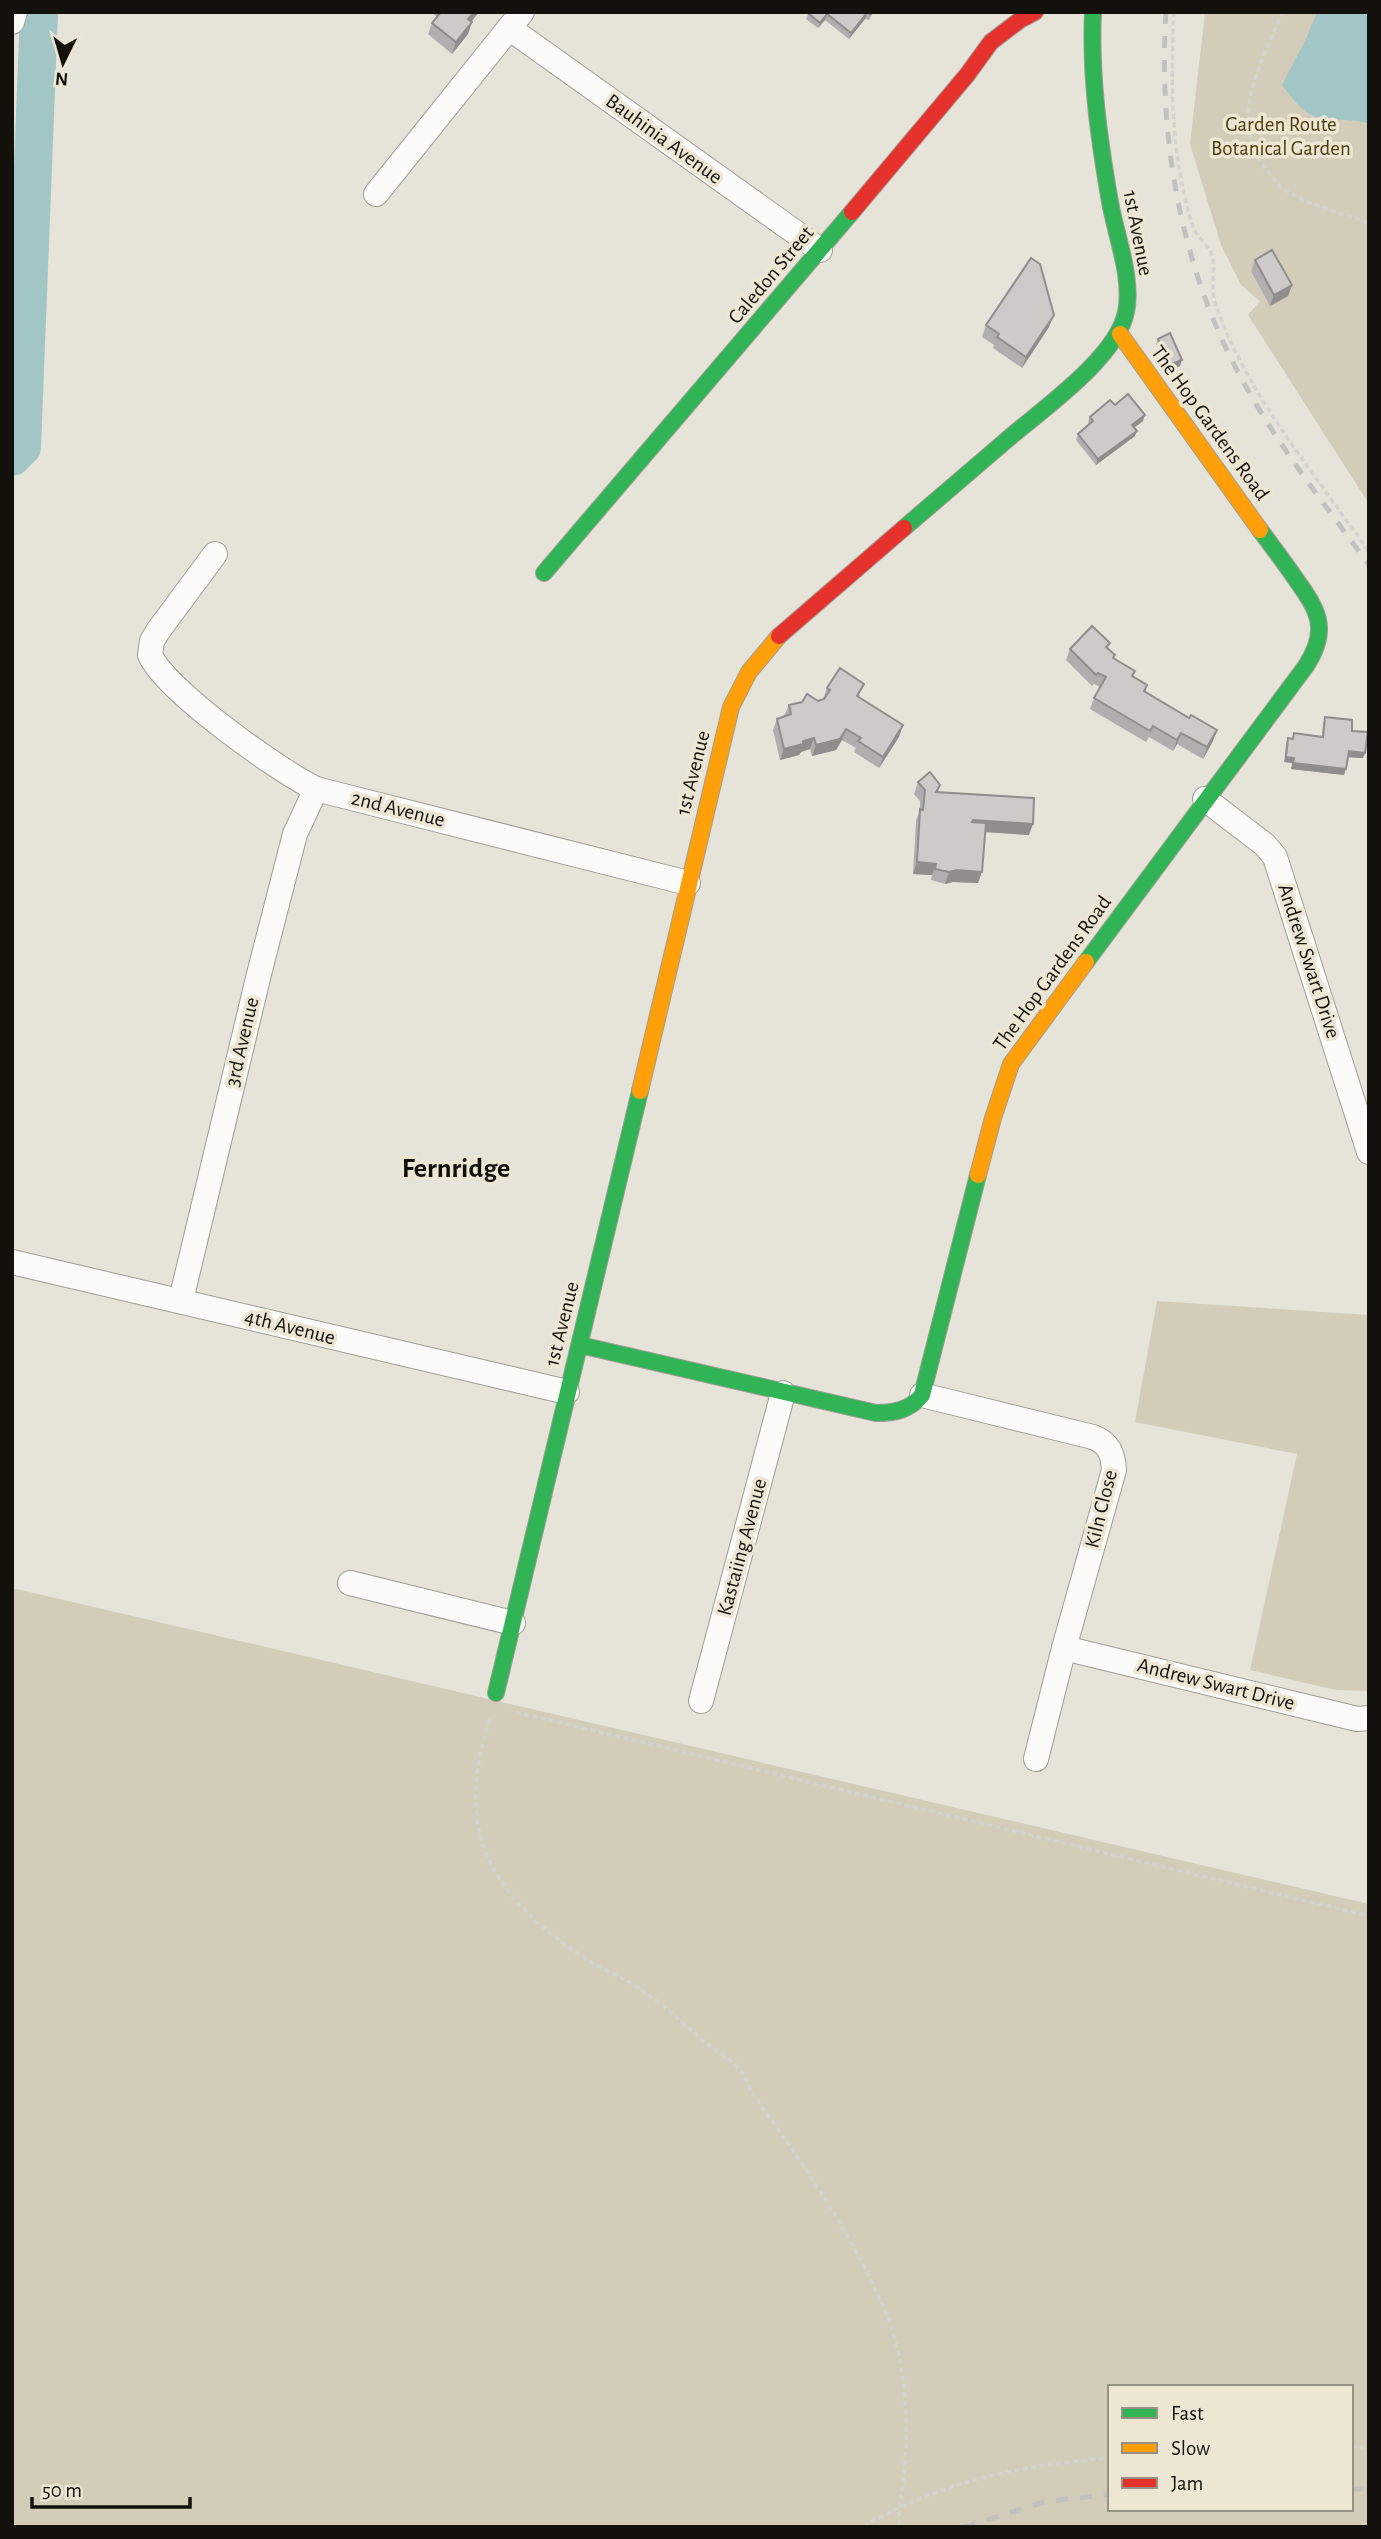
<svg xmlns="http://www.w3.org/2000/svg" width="1381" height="2539" viewBox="0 0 1381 2539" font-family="'Alegreya Sans',sans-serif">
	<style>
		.green { fill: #d2ccb9; fill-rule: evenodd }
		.water { fill: #a2c6c6 }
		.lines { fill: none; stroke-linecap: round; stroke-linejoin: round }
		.river { stroke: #a2c6c6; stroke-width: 38 }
		.street-casing { stroke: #a09d95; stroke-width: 26 }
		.fast-casing { stroke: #a09d95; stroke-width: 18 }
		.slow-casing { stroke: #a09d95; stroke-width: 18 }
		.jam-casing { stroke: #a09d95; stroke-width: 18 }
		.path { stroke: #d3d2cf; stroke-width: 3.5; stroke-dasharray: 5 3.5; stroke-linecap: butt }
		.street { stroke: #fbfbf9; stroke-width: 24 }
		.fast { stroke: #30b455; stroke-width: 16 }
		.slow { stroke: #ff9f0a; stroke-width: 16 }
		.jam { stroke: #e5322d; stroke-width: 16 }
		.rail { stroke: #c1c1bf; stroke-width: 5; stroke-dasharray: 12 12; stroke-linecap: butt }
		.wall { fill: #b0aeae }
		.shaded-wall { fill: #908d8d }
		.building { fill: #cdcaca; stroke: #908d8d; stroke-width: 2 }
		.labels { text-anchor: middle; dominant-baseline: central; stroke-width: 7; stroke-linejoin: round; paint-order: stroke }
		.park-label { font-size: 21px; fill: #4c400e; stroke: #ece6d3 }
		.street-label { font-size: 21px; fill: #13110b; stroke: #ece6d3 }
		.district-label { font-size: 28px; font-weight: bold; fill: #13110b; stroke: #ece6d3 }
	</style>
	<rect width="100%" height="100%" fill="#e6e3d9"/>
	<g class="green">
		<path d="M1205,12H1369V504L1248,315L1260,301L1241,285L1221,245L1190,144Z"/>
		<path d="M1157,1301L1369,1315V1691L1336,1690L1250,1670L1297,1454L1135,1422Z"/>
		<path d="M12,1588L1369,1904V2527H12ZM1110,2387H1351V2509H1110Z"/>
	</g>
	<path class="water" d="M1317,12H1369V124C1352,117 1328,123 1314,116C1301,111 1290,95 1282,85L1306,39Z"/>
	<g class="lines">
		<path class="river" d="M12,457L22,447L39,12"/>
		<g class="street-casing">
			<g id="street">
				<path d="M12,22L15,12"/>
				<path d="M509,28L820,250"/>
				<path d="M376,194L522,12"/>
				<path d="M215,554L158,631L152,641L150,655C166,691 279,771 316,789L688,883"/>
				<path d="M1205,799L1265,845L1275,857L1369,1152"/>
				<path d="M12,1262L567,1392"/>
				<path d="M181,1300L259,974L295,834L316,789"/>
				<path d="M922,1395L1093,1437C1109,1443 1113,1454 1114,1470L1064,1648L1036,1759"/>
				<path d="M350,1583L513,1623"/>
				<path d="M1064,1648L1357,1719L1369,1718"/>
				<path d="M701,1701L783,1393"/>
			</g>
		</g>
		<g class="fast-casing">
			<g id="fast">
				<path d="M904,528C939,498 974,468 1009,438C1044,408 1117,357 1126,312C1133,278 1116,236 1110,202C1099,139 1090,76 1093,12"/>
				<path d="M544,573L852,212"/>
				<path d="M1086,962L1306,666C1330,629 1318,610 1295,578C1284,562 1272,546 1260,530"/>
				<path d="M580,1345L876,1413C895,1413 910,1410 922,1395L978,1175"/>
				<path d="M496,1693L640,1091"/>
			</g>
		</g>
		<g class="slow-casing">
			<g id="slow">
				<path d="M1120,334L1260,530"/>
				<path d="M640,1091L731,707L749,672L779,636"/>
				<path d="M978,1175L993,1118L1011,1064L1086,962"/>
			</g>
		</g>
		<g class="jam-casing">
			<g id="jam">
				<path d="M852,212L967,75L991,42L1020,20L1035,12"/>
				<path d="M779,636L904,528"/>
			</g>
		</g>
		<g class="path">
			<path d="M1174,12C1170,83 1171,155 1192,224C1195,236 1208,244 1212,255C1216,270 1210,288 1215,303C1246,393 1315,474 1369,552"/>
			<path d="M1283,12C1261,60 1225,127 1269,173C1273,178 1278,185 1284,189C1309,206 1341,213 1369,223"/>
			<path d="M516,1712L1369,1916"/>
			<path d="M490,1719C452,1832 491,1896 586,1959C602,1969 620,1976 637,1987C665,2005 689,2029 715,2050C722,2055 730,2059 736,2065C745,2073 748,2087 755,2097C802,2162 849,2230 882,2304C904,2350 909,2413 905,2464C904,2486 897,2505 900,2527"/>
			<path d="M1351,2447H1369"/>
			<path d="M864,2527C937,2481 1025,2465 1110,2458"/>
		</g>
		<use href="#street" class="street"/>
		<use href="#fast" class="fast"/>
		<use href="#slow" class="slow"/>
		<use href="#jam" class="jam"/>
		<g class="rail">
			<path d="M1166,12C1158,135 1180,263 1238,372C1274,441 1324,503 1369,565"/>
			<path d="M1351,2489H1369"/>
			<path d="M964,2527L1044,2502L1110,2494"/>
		</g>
	</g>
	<g class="wall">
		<path d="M431,12H479L471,22L468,34L452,54L428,34L432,23L437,17Z"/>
		<path d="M809,12H873L869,20L865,19L849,39L825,20L818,28L806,19Z"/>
		<path d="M1255,260L1292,285L1288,296L1270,306L1251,271Z"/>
		<path d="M986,325L1049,327L1022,368L993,348L994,345L982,337Z"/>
		<path d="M1158,339L1180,366L1170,370L1167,361L1164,362L1156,344Z"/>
		<path d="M1115,405L1143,421L1134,427L1135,436L1096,465L1076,440L1078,434L1089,425L1088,422L1090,417Z"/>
		<path d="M1110,643L1108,648L1114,658L1135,671L1133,677L1147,685L1145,692L1213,741L1203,759L1177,744L1173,751L1149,737L1146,742L1090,709L1094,698L1100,687L1094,684L1092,686L1066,660L1070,649Z"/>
		<path d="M827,688L860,695L859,697L899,737L879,768L854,752L856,748L842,740L836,750L812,756L810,749L801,752L799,755L780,760L773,730L777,719L784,716L789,705L823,699Z"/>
		<path d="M1325,717L1352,731L1365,753L1363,758L1348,757L1344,775L1291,769L1292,763L1284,762L1286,744L1288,738L1292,739L1294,733L1322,737L1323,723Z"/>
		<path d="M918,782L940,785L938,792L1029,835L985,832L978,883L953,882L945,884L931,880L932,875L913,874L916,821L920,810V801L914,794Z"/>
	</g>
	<g class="shaded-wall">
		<path d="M474,12H479L464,31L468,19Z"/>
		<path d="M867,13L865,19L849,39L851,33Z"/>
		<path d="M827,14L825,20L818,28L820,23Z"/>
		<path d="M472,22L468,34L452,54L456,42Z"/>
		<path d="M1292,285L1288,296L1270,306L1274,295Z"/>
		<path d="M1054,315L1049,327L1022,368L1026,357Z"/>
		<path d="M1182,360L1180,366L1170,370L1172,364Z"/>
		<path d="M1145,415L1143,421L1130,431L1132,425Z"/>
		<path d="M1137,431L1135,436L1096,465L1098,459Z"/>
		<path d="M903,725L899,737L879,768L883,757Z"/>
		<path d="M846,729L842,740L836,750L812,756L816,745Z"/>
		<path d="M1217,730L1213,741L1203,759L1207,747Z"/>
		<path d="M1181,733L1177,744L1173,751L1177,740Z"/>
		<path d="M814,738L810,749L801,752L799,755L780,760L784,749L803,741Z"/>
		<path d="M1349,751L1365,753L1363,758L1346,757Z"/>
		<path d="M1286,757L1294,758L1292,763L1284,762Z"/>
		<path d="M1293,763L1346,769L1344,775L1291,769Z"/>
		<path d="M973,820L1033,824L1029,835L969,831Z"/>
		<path d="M917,862L936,864L932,875L913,874Z"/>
		<path d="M957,870L982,872L978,883L953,882L945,884L949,872Z"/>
	</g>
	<g class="building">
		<path d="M441,12H474L468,19L472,22L456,42L432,23Z"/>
		<path d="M809,12H872L871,14L867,13L851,33L827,14L820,23L808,13Z"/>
		<path d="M1272,250L1292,285L1274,295L1255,260Z"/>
		<path d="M1031,258L1040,264L1054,315L1026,357L997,337L999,334L986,325Z"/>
		<path d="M1170,333L1182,360L1172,364L1169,356L1166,357L1158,339Z"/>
		<path d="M1128,394L1145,415L1132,425L1137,431L1098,459L1078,434L1093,421L1090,417L1110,400L1115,405Z"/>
		<path d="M1092,626L1110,643L1106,647L1115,655L1113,658L1135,671L1132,676L1147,685L1144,691L1189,718L1191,715L1217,730L1207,747L1181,733L1177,740L1153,726L1150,731L1094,698L1106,677L1098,673L1096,675L1070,649Z"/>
		<path d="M840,668L864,684L857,696L903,725L883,757L858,741L861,738L846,729L840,739L816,745L814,738L803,741V744L784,749L777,719L791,714L789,705L802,702L807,694L818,701L824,699L830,690L827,688Z"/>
		<path d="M1325,717L1352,720V731L1368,732L1365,753L1349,751L1346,769L1293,763L1294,758L1286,757L1288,738L1293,739L1294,733L1323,737Z"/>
		<path d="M930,772L940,785L936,792L1034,798L1033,824L973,820L972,822L986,823L982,872L957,870L949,872L935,869L936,864L917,862L920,809L923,810L925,790L918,782Z"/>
	</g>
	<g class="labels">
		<g class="park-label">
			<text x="1281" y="124">Garden Route<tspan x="1281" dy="24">Botanical Garden</tspan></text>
		</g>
		<g class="street-label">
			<text transform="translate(664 139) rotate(36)">Bauhinia Avenue</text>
			<text transform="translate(1138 233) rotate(79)">1st Avenue</text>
			<text transform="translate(771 275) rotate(-50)">Caledon Street</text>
			<text transform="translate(1210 423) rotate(54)">The Hop Gardens Road</text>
			<text transform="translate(693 773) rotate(-76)">1st Avenue</text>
			<text transform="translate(398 809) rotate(14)">2nd Avenue</text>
			<text transform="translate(1309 961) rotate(72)">Andrew Swart Drive</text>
			<text transform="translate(1052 973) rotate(-54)">The Hop Gardens Road</text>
			<text transform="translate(242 1042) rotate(-77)">3rd Avenue</text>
			<text transform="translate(562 1324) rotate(-76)">1st Avenue</text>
			<text transform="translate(290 1327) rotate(14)">4th Avenue</text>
			<text transform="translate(1101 1509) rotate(-76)">Kiln Close</text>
			<text transform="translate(742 1547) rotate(-75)">Kastaiing Avenue</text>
			<text transform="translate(1216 1684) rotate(14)">Andrew Swart Drive</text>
		</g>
		<g class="district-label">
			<text x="456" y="1169">Fernridge</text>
		</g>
	</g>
	<rect width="1381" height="2539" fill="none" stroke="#13110b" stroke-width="28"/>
	<rect x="1108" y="2385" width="245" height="126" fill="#ece6d3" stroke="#959183" stroke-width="2"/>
	<rect x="1122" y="2408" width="35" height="10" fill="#30b455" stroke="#959183" stroke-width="2"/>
	<text x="1171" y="2420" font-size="21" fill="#13110b">Fast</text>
	<rect x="1122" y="2443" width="35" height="10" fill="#ff9f0a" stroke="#959183" stroke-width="2"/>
	<text x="1171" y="2455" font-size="21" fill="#13110b">Slow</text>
	<rect x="1122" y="2478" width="35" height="10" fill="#e5322d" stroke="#959183" stroke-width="2"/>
	<text x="1171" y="2490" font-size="21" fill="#13110b">Jam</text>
	<g transform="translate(63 63) rotate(185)" stroke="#ece6d3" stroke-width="5" paint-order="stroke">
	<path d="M0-5L12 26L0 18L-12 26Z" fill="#13110b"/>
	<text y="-10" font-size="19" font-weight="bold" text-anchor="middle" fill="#13110b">N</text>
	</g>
	<path d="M32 2497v10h158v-10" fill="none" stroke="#13110b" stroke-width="3.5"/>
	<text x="42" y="2497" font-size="21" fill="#13110b" stroke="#ece6d3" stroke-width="5" paint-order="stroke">50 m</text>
</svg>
